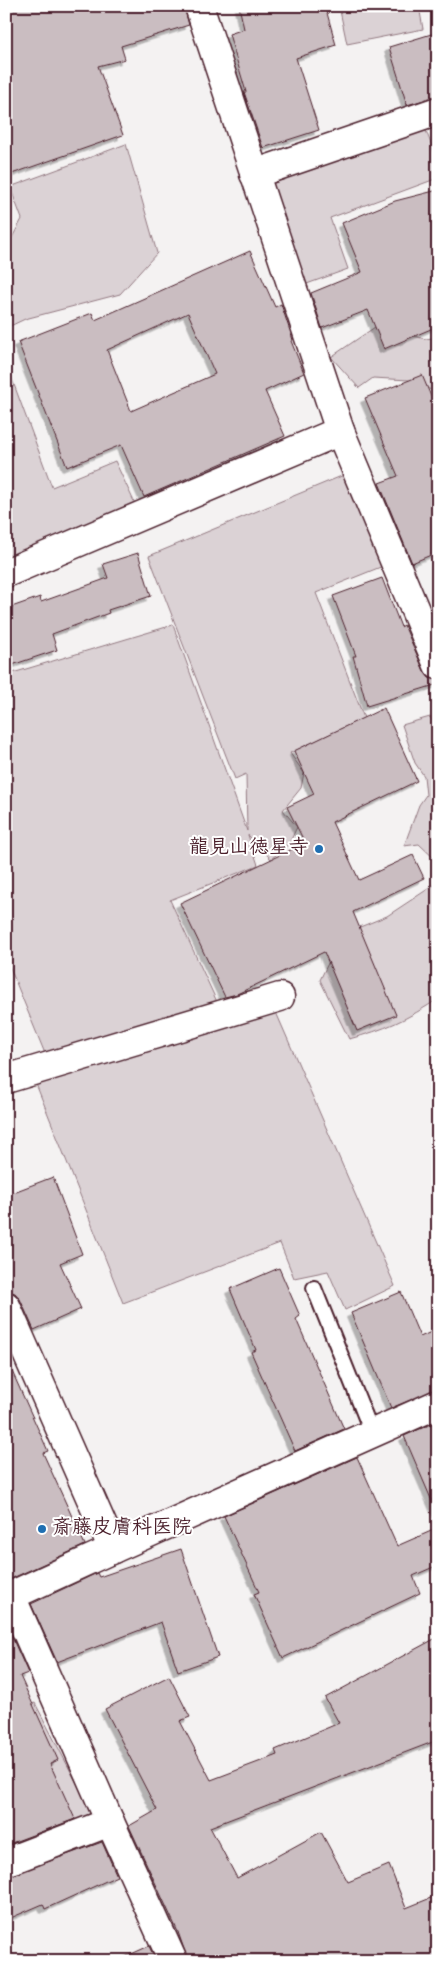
<svg xmlns="http://www.w3.org/2000/svg" width="444" height="1967" viewBox="0 0 444 1967" font-family="Dekko,'Klee One',sans-serif">
	<style>
		.green { fill: #dbd2d5; stroke: #927880 }
		.building { fill: #cabdc1; stroke: #4a1f2b; fill-rule: evenodd; filter: url(#shadow) }
		.lines { fill: none; stroke-linecap: round; stroke-linejoin: round }
		.service-casing { stroke: #4a1f2b; stroke-width: 18 }
		.minor-casing { stroke: #4a1f2b; stroke-width: 31 }
		.service { stroke: #fff; stroke-width: 14 }
		.minor { stroke: #fff; stroke-width: 28 }
		.poi-dot { fill: #1f6fb2; stroke: #fff; stroke-width: 2 }
		.labels { text-anchor: middle; dominant-baseline: central; stroke-width: 4; stroke-linejoin: round; paint-order: stroke }
		.poi-label { font-size: 20px; font-weight: bold; fill: #4a1f2b; stroke: #fff; text-anchor: end }
	</style>
	<defs>
		<filter id="shadow"><feDropShadow dx="-4.5" dy="4.5" stdDeviation="0" flood-color="#0004"/></filter>
	</defs>
	<rect width="100%" height="100%" fill="#f4f2f2"/>
	<filter id="ink" filterUnits="userSpaceOnUse"><feTurbulence type="fractalNoise" baseFrequency=".02" numOctaves="2"/><feDisplacementMap in="SourceGraphic" scale="10" xChannelSelector="R" yChannelSelector="G"/><feConvolveMatrix kernelMatrix="1 2 1 2 8 2 1 2 1" color-interpolation-filters="sRGB"/></filter>
	<g filter="url(#ink)">
		<g class="green">
			<path d="M339,6H419L423,29L347,44Z"/>
			<path d="M425,128L438,162V178L330,218L348,269L304,285L268,185Z"/>
			<path d="M126,144L157,253L120,294L25,319L6,328V249L22,219L10,187Z"/>
			<path d="M375,327L426,339L438,337V393L409,380L373,378L359,388L331,357Z"/>
			<path d="M6,363L52,487L115,461L138,510L6,565Z"/>
			<path d="M344,475L383,566L316,593L364,718L290,753L304,773L301,788L283,810L297,827L289,844L271,859L248,835L258,865L170,900L218,1004L46,1056L6,958V675L173,625L247,831L246,774L235,779L149,556Z"/>
			<path d="M430,717L438,729V862L419,844L404,846L419,805L426,795L424,776L415,763L402,725Z"/>
			<path d="M438,869V999C408,1019 384,1030 349,1039L320,980L331,957V943L360,927L387,916L434,885Z"/>
			<path d="M275,1010L395,1286L345,1310L328,1271L294,1278L280,1243L123,1303L34,1079Z"/>
			<path d="M35,1703L95,1818L6,1849V1713Z"/>
		</g>
		<g class="building">
			<path d="M6,6H184L189,25L121,46L125,59L98,66L123,135L6,176Z"/>
			<path d="M239,6H325L336,45L296,58L319,130L263,148L244,92H246L229,34L244,29Z"/>
			<path d="M438,32V96L407,105L389,47Z"/>
			<path d="M438,190V326L384,349L368,310L322,328L311,293L362,272L342,223L395,201Z"/>
			<path d="M250,251L275,307L281,304L293,340L291,341L304,373L265,391L285,436L144,497L121,445L67,467L18,342L92,313L95,320ZM188,313L215,374L131,411L107,350Z"/>
			<path d="M422,375L438,413V552L412,563L379,483L398,476L365,398Z"/>
			<path d="M138,553L151,596L108,610L109,613L52,634L57,650L6,667V609L40,597L41,602L108,578L103,564Z"/>
			<path d="M382,578L401,627L404,625L424,671L429,678L438,680V684L367,706L353,656H356L333,596Z"/>
			<path d="M384,708L417,781L332,822L359,880L413,855L424,878L353,912L396,1015L357,1031L324,952L237,994L225,997L180,903L305,843L287,807L314,794L294,751Z"/>
			<path d="M53,1177L82,1254L60,1263L81,1309L34,1330L20,1299L15,1293L6,1291V1195Z"/>
			<path d="M279,1268L300,1316L296,1319L344,1429L295,1451L251,1352L256,1350L230,1289Z"/>
			<path d="M401,1292L420,1337L438,1329V1389L391,1408L351,1313Z"/>
			<path d="M6,1358L48,1451L43,1453L85,1545L6,1581Z"/>
			<path d="M438,1421V1515L404,1436Z"/>
			<path d="M357,1457L397,1546L438,1528V1565L413,1576L420,1593L283,1658L254,1594L259,1592L224,1516Z"/>
			<path d="M181,1549L218,1657L178,1671L161,1622L57,1662L31,1604L97,1573L99,1577Z"/>
			<path d="M6,1624L28,1673L20,1676L58,1760L50,1764L75,1819L6,1845Z"/>
			<path d="M438,1637V1740L210,1827L237,1878L321,1832L348,1882L389,1865L406,1908L438,1895V1961H188L178,1932L129,1826L157,1810L105,1709L169,1676L190,1717L180,1721L211,1780L277,1755L275,1750L339,1723L325,1698Z"/>
			<path d="M102,1842L117,1876L45,1909L43,1904L6,1920V1877Z"/>
			<path d="M149,1946L156,1961H116Z"/>
		</g>
		<g class="lines">
			<g class="service-casing">
				<path id="service" d="M314,1288L372,1433"/>
			</g>
			<g class="minor-casing">
				<g id="minor">
					<path d="M254,174L438,111"/>
					<path d="M340,431L438,665"/>
					<path d="M6,573L340,431L199,6"/>
					<path d="M6,1079L280,997"/>
					<path d="M6,1306L113,1549"/>
					<path d="M11,1596L110,1822L173,1961"/>
					<path d="M6,1598L113,1549L438,1404"/>
					<path d="M6,1862L110,1822"/>
				</g>
			</g>
			<use href="#service" class="service"/>
			<use href="#minor" class="minor"/>
		</g>
	</g>
	<g class="poi-dot">
		<circle cx="319" cy="849" r="5"/>
		<circle cx="42" cy="1529" r="5"/>
	</g>
	<g class="labels">
		<g class="poi-label">
			<text x="309" y="849">龍見山徳星寺</text>
			<text x="52" y="1529" text-anchor="start">斎藤皮膚科医院</text>
		</g>
	</g>
	<rect width="444" height="1967" fill="none" stroke="#fff" stroke-width="25"/>
	<rect x="12" y="12" width="419" height="1942" fill="none" stroke="#4a1f2b" stroke-width="2" filter="url(#ink)"/>
</svg>
